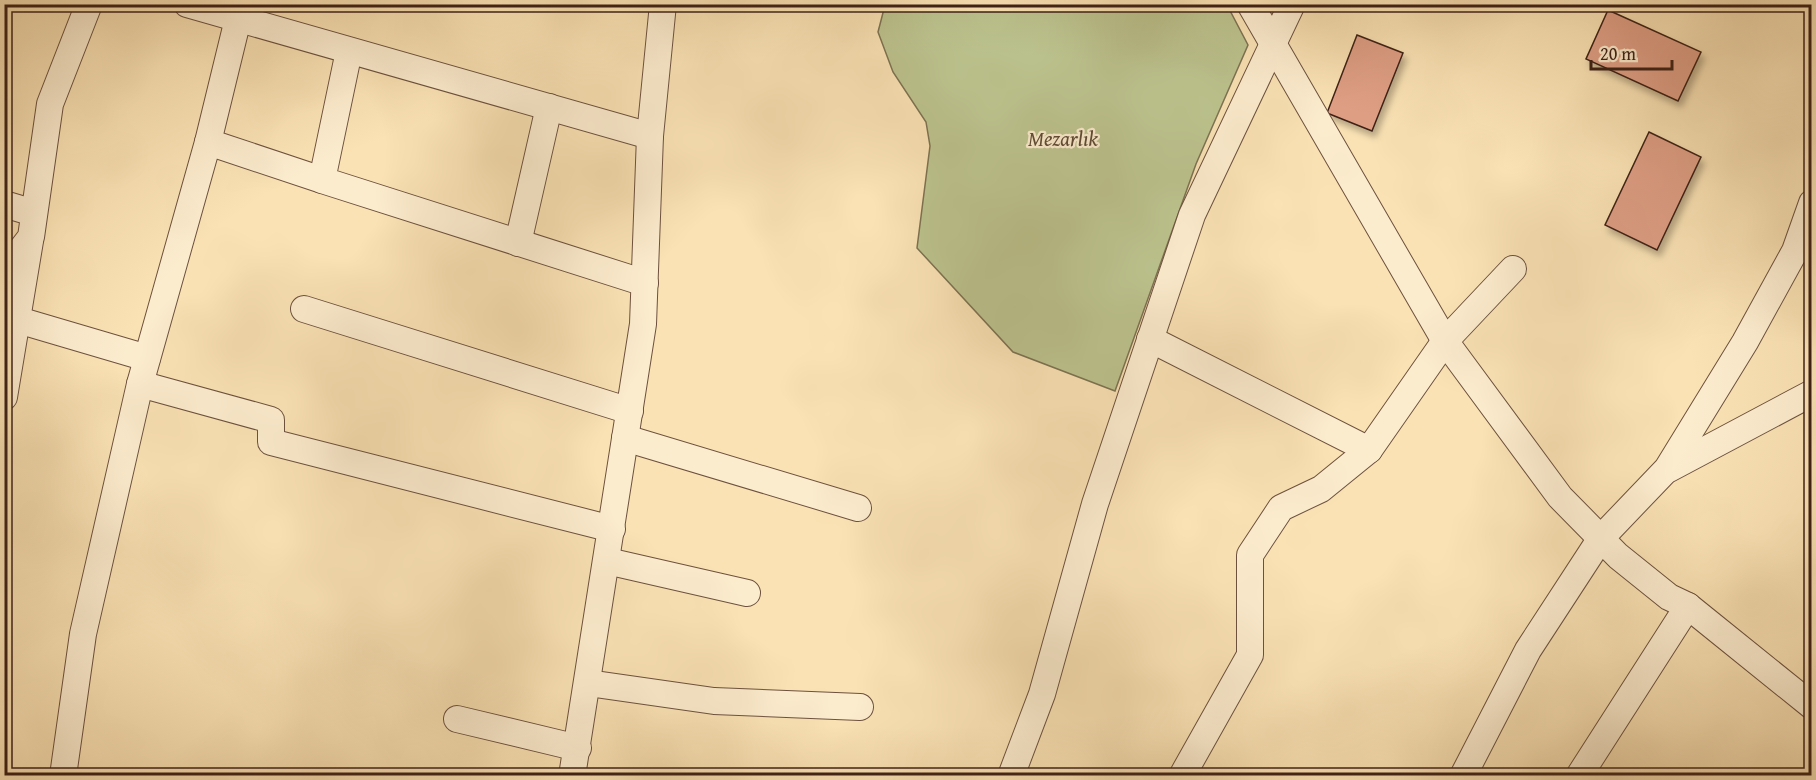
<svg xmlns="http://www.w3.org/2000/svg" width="1816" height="780" viewBox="0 0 1816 780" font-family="'Gentium Book Plus',serif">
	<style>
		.green { fill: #bcc38e; stroke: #7d7252; stroke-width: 1.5 }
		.building { fill: #de9e84; stroke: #3e2116; stroke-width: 1.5; filter: url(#shadow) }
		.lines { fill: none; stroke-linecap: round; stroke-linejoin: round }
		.service-casing { stroke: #6d513e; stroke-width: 14 }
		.minor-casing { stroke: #6d513e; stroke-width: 28 }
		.service { stroke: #fcecce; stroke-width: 12 }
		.minor { stroke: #fcecce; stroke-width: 26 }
		.labels { text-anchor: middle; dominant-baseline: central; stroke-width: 4.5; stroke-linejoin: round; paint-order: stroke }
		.park-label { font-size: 21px; font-style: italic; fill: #5e4a34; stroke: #fcecce }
	</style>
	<defs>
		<filter id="shadow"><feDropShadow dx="3.5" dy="6" stdDeviation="3" flood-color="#0004"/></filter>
	</defs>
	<rect width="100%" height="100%" fill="#fae2b4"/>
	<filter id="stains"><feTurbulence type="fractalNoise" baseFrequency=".00333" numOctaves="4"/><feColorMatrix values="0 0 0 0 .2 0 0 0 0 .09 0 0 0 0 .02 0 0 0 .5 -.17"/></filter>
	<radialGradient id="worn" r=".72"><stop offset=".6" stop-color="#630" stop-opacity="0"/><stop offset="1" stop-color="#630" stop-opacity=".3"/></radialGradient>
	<path class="green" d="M885,5H1227L1248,45L1196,164L1115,391L1013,352L917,248L930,146L926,122L893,72L878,32Z"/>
	<g class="building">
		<path d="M1608,10L1701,52L1678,101L1586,59Z"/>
		<path d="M1357,35L1403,53L1372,131L1327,113Z"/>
		<path d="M1649,132L1701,157L1657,250L1605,225Z"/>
	</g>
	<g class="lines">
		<g class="service-casing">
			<path id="service" d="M1795,251L1812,260"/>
		</g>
		<g class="minor-casing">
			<g id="minor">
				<path d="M187,4L650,136"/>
				<path d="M1250,4L1445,341L1560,497L1618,556L1669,597L1688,606L1812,706"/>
				<path d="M349,51L322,180L645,283"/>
				<path d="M208,142L322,180"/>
				<path d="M4,204L34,213"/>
				<path d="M518,243L549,107"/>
				<path d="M4,272L31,237L50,104L89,4"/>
				<path d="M304,309L630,411"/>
				<path d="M18,320L147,358"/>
				<path d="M1150,339L1369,450"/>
				<path d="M140,384L271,420V442L612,529"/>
				<path d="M4,397L30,241"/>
				<path d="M625,438L858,508"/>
				<path d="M1669,469L1812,393"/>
				<path d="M607,561L747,593"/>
				<path d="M588,683L714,701L860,707"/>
				<path d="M457,719L578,748"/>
				<path d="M63,776L83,634L140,384L208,142L238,19"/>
				<path d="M572,776L643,324L650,136L663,4"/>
				<path d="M1011,776L1042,694L1095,504L1192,215L1292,4"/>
				<path d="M1182,776L1250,655V555L1281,508L1321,489L1369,450L1445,341L1513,269"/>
				<path d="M1463,776L1528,650L1601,538L1667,469L1745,342L1795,251L1812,203"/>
				<path d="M1579,776L1688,606"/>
			</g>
		</g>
		<use href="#service" class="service"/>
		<use href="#minor" class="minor"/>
	</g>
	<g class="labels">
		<g class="park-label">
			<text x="1063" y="138">Mezarlık</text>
		</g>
	</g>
	<rect width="1816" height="780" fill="none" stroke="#fae2b4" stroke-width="24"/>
	<rect x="6" y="6" width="1804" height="768" fill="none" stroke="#3e2116" stroke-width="3"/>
	<rect x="12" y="12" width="1792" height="756" fill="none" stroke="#3e2116" stroke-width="1.5"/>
	<path d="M1591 60v9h81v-9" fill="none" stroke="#3e2116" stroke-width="3"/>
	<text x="1600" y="60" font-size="18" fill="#3e2116" stroke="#fcecce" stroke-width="4.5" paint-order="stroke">20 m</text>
	<rect width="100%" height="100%" filter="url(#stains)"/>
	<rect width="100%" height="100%" fill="url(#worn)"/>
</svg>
